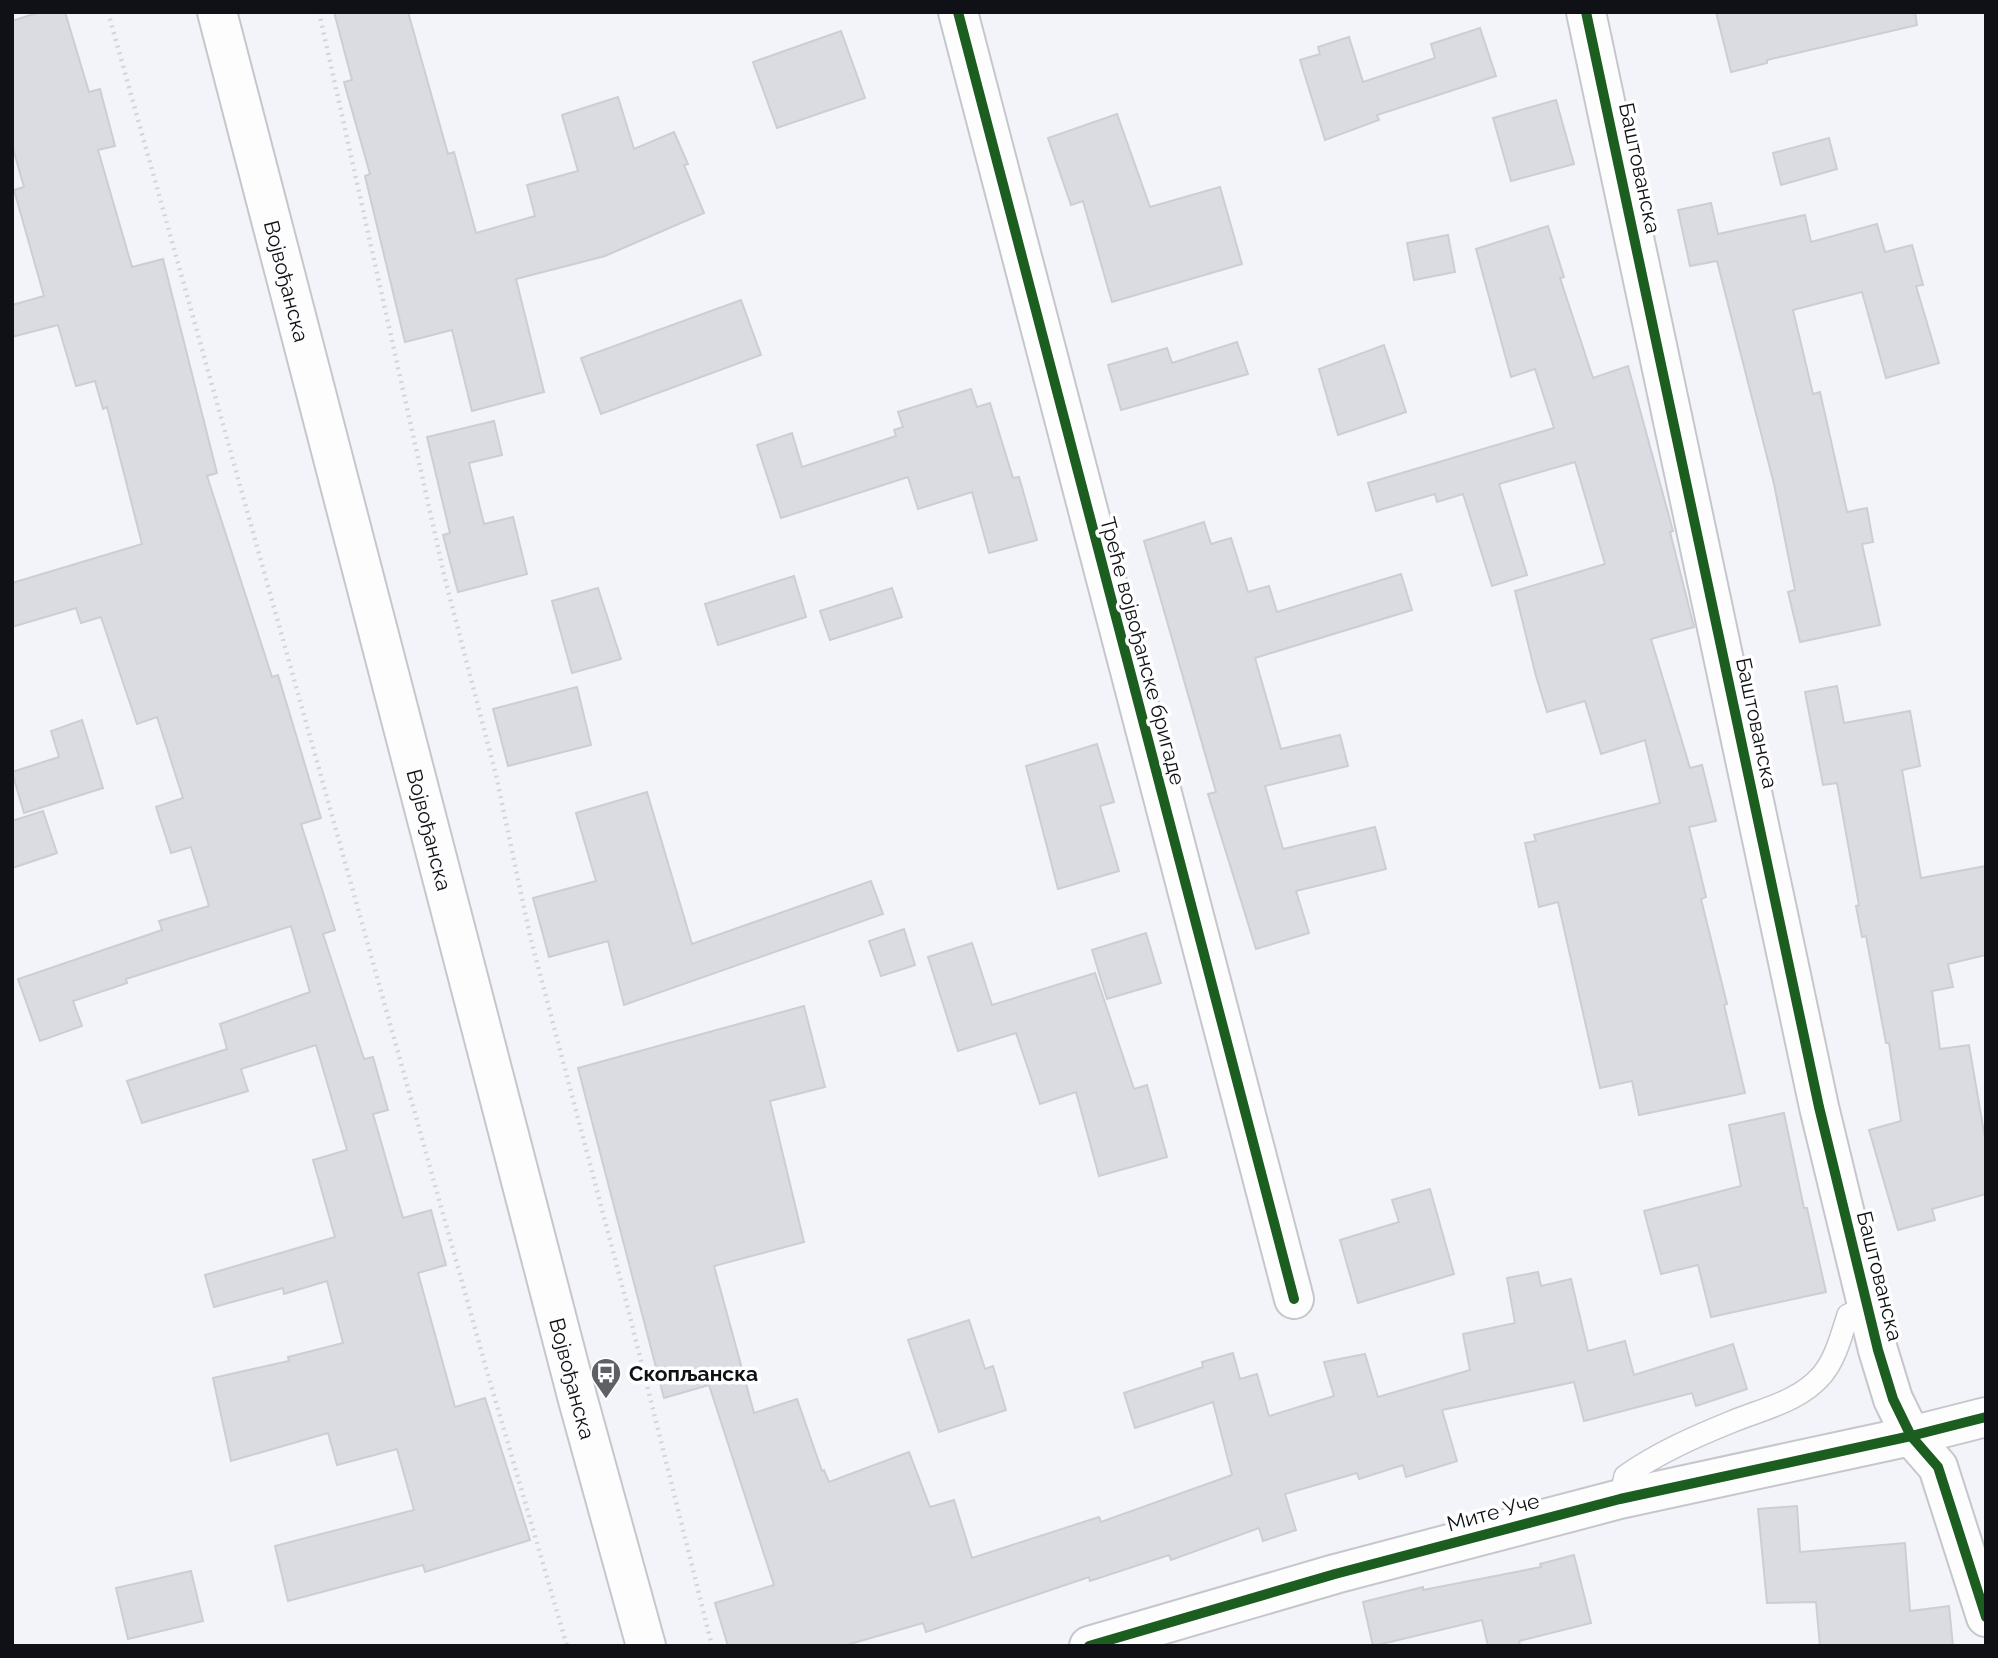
<svg xmlns="http://www.w3.org/2000/svg" width="1998" height="1658" viewBox="0 0 1998 1658" font-family="Raleway,sans-serif">
	<style>
		.building { fill: #dadce1; stroke: #ccced3; stroke-width: 2 }
		.lines { fill: none; stroke-linecap: round; stroke-linejoin: round }
		.lane-casing { stroke: #c5c7cc; stroke-width: 24 }
		.street-casing { stroke: #c5c7cc; stroke-width: 42 }
		.secondary-casing { stroke: #c5c7cc; stroke-width: 42 }
		.path { stroke: #d3d5d6; stroke-width: 4.5; stroke-dasharray: 2 5; stroke-linecap: butt }
		.lane { stroke: #fdfdfe; stroke-width: 21 }
		.street { stroke: #fdfdfe; stroke-width: 38 }
		.secondary { stroke: #fdfdfe; stroke-width: 38 }
		.cycleway-casing { stroke: #fff; stroke-width: 15 }
		.cycleway { stroke: #1b5e20; stroke-width: 10 }
		.labels { text-anchor: middle; dominant-baseline: central; stroke-width: 7; stroke-linejoin: round; paint-order: stroke }
		.street-label { font-size: 21px; fill: #0f1116; stroke: #fff }
		.poi-label { font-size: 21px; font-weight: bold; fill: #0f1116; stroke: #fff; text-anchor: start }
	</style>
	<rect width="100%" height="100%" fill="#f2f4fa"/>
	<g class="building">
		<path d="M40,12H65L89,92L100,89L115,146L98,150L132,267L163,259L217,473L207,476L272,677L278,675L321,818L301,824L335,930L323,934L364,1059L373,1057L388,1110L373,1114L403,1218L431,1210L446,1265L418,1273L455,1407L485,1398L530,1540L425,1572L423,1565L288,1601L275,1546L414,1510L397,1449L337,1465L328,1433L231,1461L213,1378L289,1361L288,1357L343,1343L327,1281L284,1294L283,1288L214,1307L205,1275L335,1237L313,1160L347,1150L316,1045L241,1069L248,1091L142,1123L127,1081L227,1049L220,1024L310,992L291,926L126,979L127,983L73,1001L82,1026L40,1041L18,979L162,930L159,921L209,906L191,847L171,853L156,807L183,798L157,717L137,724L101,617L81,623L76,608L12,627V583L142,544L107,407L103,409L95,381L76,386L58,325L12,337V305L44,296L14,190L24,187L12,145V21Z"/>
		<path d="M334,12H408L448,154L454,152L476,233L535,216L527,185L578,171L562,115L618,97L634,149L674,132L688,164L684,165L704,213L605,256L516,279L544,392L472,411L452,330L405,342L365,176L370,174L344,82L352,80Z"/>
		<path d="M1716,12H1915L1917,25L1767,60V63L1731,72Z"/>
		<path d="M1480,28L1496,76L1377,115L1379,120L1325,140L1300,60L1320,54L1318,47L1349,37L1363,82L1435,58L1431,44Z"/>
		<path d="M841,31L865,98L777,128L753,62Z"/>
		<path d="M1556,100L1574,164L1511,181L1493,118Z"/>
		<path d="M1117,114L1150,207L1220,187L1242,264L1112,302L1083,201L1071,205L1048,138Z"/>
		<path d="M1829,138L1837,169L1781,185L1773,153Z"/>
		<path d="M1711,203L1718,234L1805,215L1811,242L1877,224L1885,252L1912,245L1923,285L1916,286L1939,363L1886,378L1862,292L1793,310L1813,394L1820,392L1847,512L1867,508L1873,542L1862,544L1880,625L1800,642L1788,592L1795,590L1774,484L1717,261L1690,266L1678,210Z"/>
		<path d="M1548,226L1564,277L1560,278L1593,378L1628,366L1673,531L1670,532L1694,627L1651,639L1690,768L1702,765L1716,821L1689,827L1706,897L1701,899L1727,1004L1724,1005L1745,1093L1639,1115L1632,1081L1600,1088L1558,902L1539,907L1525,843L1536,841L1534,835L1660,803L1645,740L1601,754L1585,701L1547,712L1536,676L1515,591L1605,564L1575,462L1499,484L1527,575L1492,586L1463,494L1437,502L1435,494L1376,511L1368,483L1554,428L1535,369L1511,377L1476,249Z"/>
		<path d="M1448,235L1455,272L1414,280L1407,243Z"/>
		<path d="M741,300L761,355L601,414L581,358Z"/>
		<path d="M1237,342L1248,374L1121,410L1108,365L1167,348L1172,363Z"/>
		<path d="M1384,345L1406,412L1338,435L1319,369Z"/>
		<path d="M971,389L977,407L990,403L1013,478L1019,477L1037,540L989,553L972,492L918,509L908,477L781,518L757,445L792,433L802,467L896,436L894,430L903,427L898,412Z"/>
		<path d="M494,421L502,455L469,463L484,524L513,517L527,574L458,592L443,535L450,533L427,437Z"/>
		<path d="M1204,522L1211,544L1231,538L1248,592L1269,586L1277,612L1401,574L1412,610L1255,658L1281,749L1340,735L1348,766L1265,786L1283,849L1375,827L1386,869L1296,891L1309,933L1256,949L1208,794L1216,792L1144,541Z"/>
		<path d="M794,576L806,617L718,645L705,604Z"/>
		<path d="M598,588L621,659L572,673L552,601Z"/>
		<path d="M892,588L902,617L830,640L820,611Z"/>
		<path d="M1837,686L1844,723L1910,711L1920,766L1902,770L1921,878L1986,866V955L1948,964L1953,987L1932,991L1940,1049L1969,1045L1986,1144V1194L1932,1209L1935,1220L1898,1230L1869,1130L1901,1121L1889,1043H1886L1866,936L1862,937L1856,906L1859,905L1837,783L1823,785L1805,692Z"/>
		<path d="M577,687L591,745L508,766L493,709Z"/>
		<path d="M82,720L103,788L24,813L12,772L59,757L51,731Z"/>
		<path d="M1097,744L1114,802L1100,806L1119,871L1058,889L1026,766Z"/>
		<path d="M647,792L692,944L871,881L883,914L624,1005L608,941L549,957L533,898L596,881L576,813Z"/>
		<path d="M43,811L57,853L12,868V821Z"/>
		<path d="M904,929L915,965L881,976L869,941Z"/>
		<path d="M1146,933L1161,983L1107,999L1092,950Z"/>
		<path d="M972,943L992,1005L1095,973L1134,1089L1147,1085L1167,1157L1099,1176L1076,1092L1040,1104L1016,1033L958,1051L928,957Z"/>
		<path d="M804,1006L825,1087L770,1101L804,1242L714,1266L754,1413L797,1399L822,1471L824,1470L829,1482L909,1452L930,1507L954,1500L972,1558L1099,1517L1101,1522L1232,1475L1213,1402L1135,1428L1124,1393L1203,1367L1202,1362L1233,1353L1240,1379L1257,1374L1269,1416L1334,1396L1324,1362L1365,1354L1378,1397L1470,1370L1463,1334L1515,1323L1507,1278L1538,1272L1541,1286L1571,1279L1588,1351L1625,1341L1634,1375L1733,1344L1747,1389L1696,1406L1692,1393L1584,1421L1574,1382L1442,1410L1457,1461L1406,1477L1403,1465L1359,1479L1357,1473L1285,1494L1296,1530L1263,1541L1259,1528L1171,1560L1169,1555L1090,1581L1089,1577L926,1632L923,1623L843,1646H728L715,1603L774,1585L709,1385L664,1398L578,1068Z"/>
		<path d="M1784,1113L1804,1208H1807L1826,1292L1711,1317L1698,1265L1661,1274L1644,1211L1741,1186L1729,1125Z"/>
		<path d="M1430,1189L1454,1274L1358,1303L1340,1240L1399,1222L1392,1200Z"/>
		<path d="M969,1320L985,1369L993,1366L1006,1410L939,1432L908,1340Z"/>
		<path d="M1797,1506L1800,1552L1905,1543L1910,1611L1949,1606L1953,1646H1820L1816,1602L1767,1603L1758,1509Z"/>
		<path d="M1574,1555L1591,1623L1519,1641L1520,1646H1488L1482,1620L1373,1646L1363,1602L1423,1587V1590L1541,1567L1540,1564Z"/>
		<path d="M191,1571L203,1621L128,1639L116,1588Z"/>
	</g>
	<g class="lines">
		<g class="lane-casing">
			<path id="lane" d="M1620,1499L1625,1476C1658,1453 1694,1437 1731,1422C1762,1409 1799,1402 1822,1375C1836,1358 1841,1336 1848,1315L1867,1306"/>
		</g>
		<g class="street-casing">
			<g id="street">
				<path d="M958,12L1294,1299"/>
				<path d="M1586,12L1819,1107L1878,1350L1893,1399L1911,1436L1986,1417"/>
				<path d="M1089,1646L1335,1574L1620,1499L1911,1436L1938,1467L1986,1617"/>
			</g>
		</g>
		<g class="secondary-casing">
			<g id="secondary">
				<path id="s1" d="M217,12L578,1400L646,1646"/>
			</g>
		</g>
		<g class="path">
			<path d="M108,12L486,1368L567,1646"/>
			<path d="M319,12L445,579L496,775L530,936L624,1293L712,1646"/>
		</g>
		<use href="#lane" class="lane"/>
		<use href="#street" class="street"/>
		<use href="#secondary" class="secondary"/>
		<g class="cycleway-casing">
			<g id="cycleway">
				<path d="M958,12L1294,1299"/>
				<path d="M1586,12L1819,1107L1878,1350L1893,1399L1911,1436L1986,1417"/>
				<path d="M1089,1646L1335,1574L1620,1499L1911,1436L1938,1467L1986,1617"/>
			</g>
		</g>
		<use href="#cycleway" class="cycleway"/>
	</g>
	<defs>
		<g id="bus-pin" transform="scale(1.575)"><path d="M0 17L-7.5 6A9.5 9.5 0 1 1 7.5 6Z" fill="#5e6066" stroke="#fff"/><path d="M-5-6H5V4H4V6H2V4H-2V6H-4V4H-5ZM-3.5-4V0h7V-4ZM-3.5 1.2v1.5H-2V1.2ZM2 1.2v1.5H3.5V1.2Z" fill="#fff"/></g>
	</defs>
	<g fill-rule="evenodd">
		<use href="#bus-pin" x="606" y="1373"/>
	</g>
	<g class="labels">
		<g class="street-label">
			<text transform="translate(1640 168) rotate(78)">Баштованска</text>
			<text stroke="none"><textPath href="#s1" startOffset="278">Војвођанска</textPath></text>
			<text transform="translate(1143 651) rotate(75)">Треће војвођанске бригаде</text>
			<text transform="translate(1757 723) rotate(78)">Баштованска</text>
			<text stroke="none"><textPath href="#s1" startOffset="845">Војвођанска</textPath></text>
			<text transform="translate(1880 1276) rotate(76)">Баштованска</text>
			<text stroke="none"><textPath href="#s1" startOffset="1412">Војвођанска</textPath></text>
			<text transform="translate(1493 1512) rotate(-15)">Мите Уче</text>
		</g>
		<g class="poi-label">
			<text x="629" y="1373">Скопљанска</text>
		</g>
	</g>
	<rect width="1998" height="1658" fill="none" stroke="#0f1116" stroke-width="28"/>
</svg>
